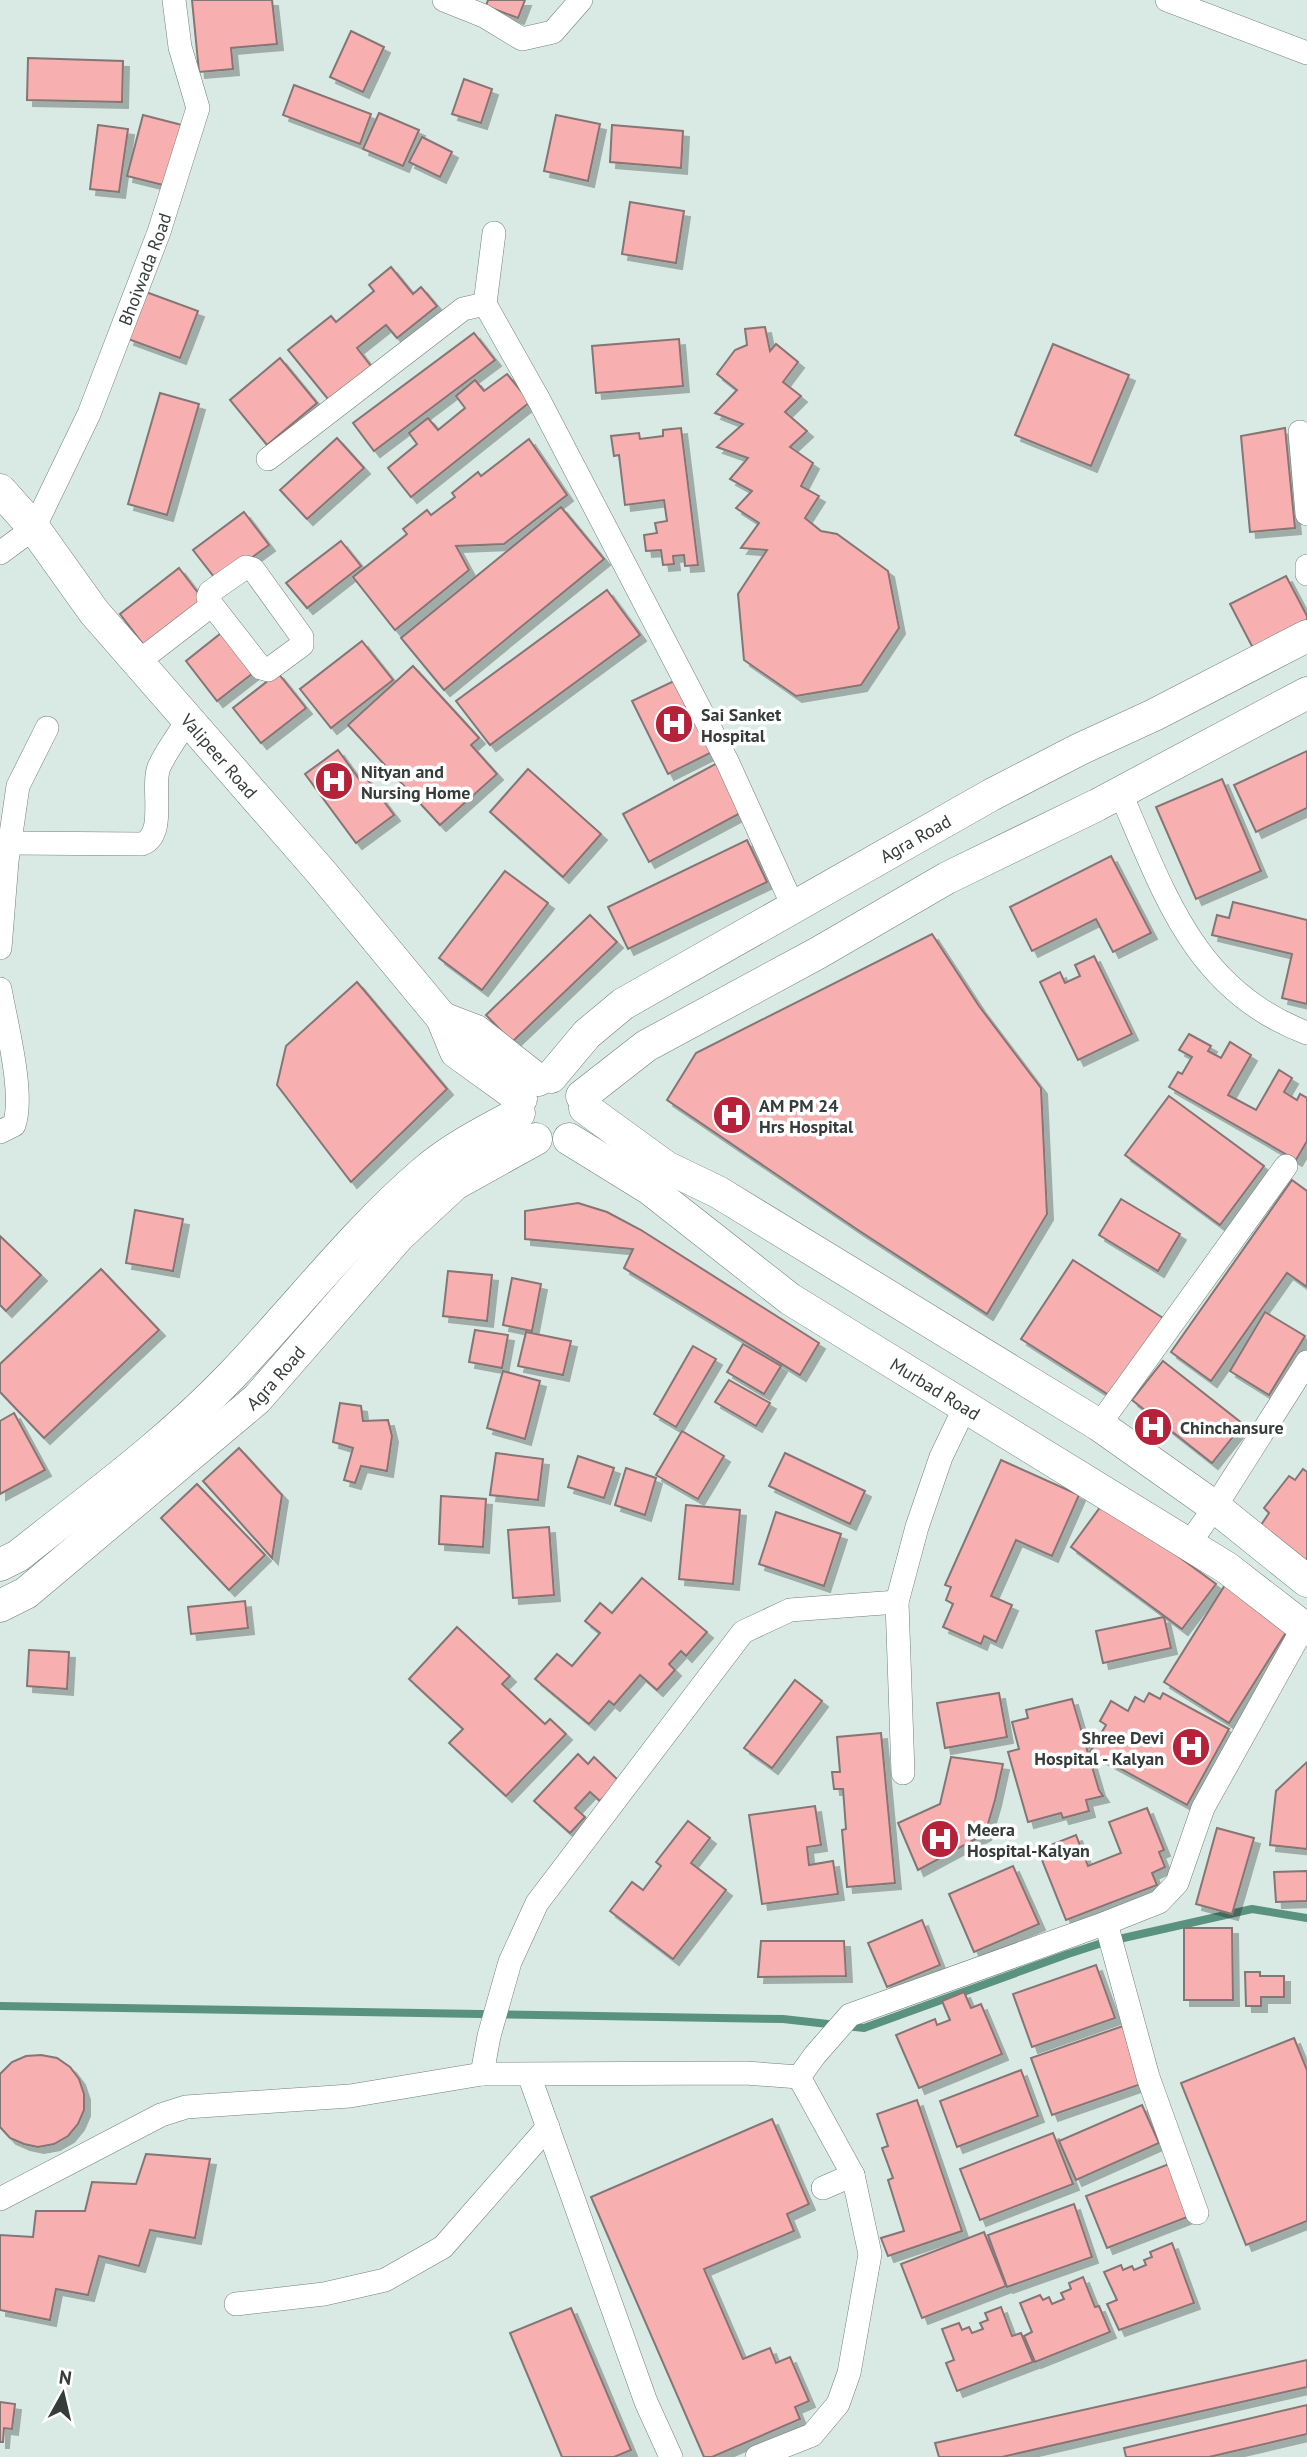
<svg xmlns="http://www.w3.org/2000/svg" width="1307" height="2457" viewBox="0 0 1307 2457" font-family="'PT Sans',sans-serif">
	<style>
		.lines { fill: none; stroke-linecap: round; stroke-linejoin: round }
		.stream { stroke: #5a9280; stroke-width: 8 }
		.building { fill: #f7afaf; stroke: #867575; stroke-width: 2; filter: url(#shadow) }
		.street-casing { stroke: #70807a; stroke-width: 24 }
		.secondary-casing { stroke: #70807a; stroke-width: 33 }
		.street { stroke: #fff; stroke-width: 23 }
		.secondary { stroke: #fff; stroke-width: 32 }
		.labels { text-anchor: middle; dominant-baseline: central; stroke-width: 7; stroke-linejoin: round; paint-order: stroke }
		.street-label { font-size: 18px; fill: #353c39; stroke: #fff }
		.poi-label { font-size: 18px; font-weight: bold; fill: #353c39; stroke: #fff; text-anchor: start }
	</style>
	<defs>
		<filter id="shadow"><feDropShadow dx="6" dy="6" stdDeviation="0" flood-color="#0004"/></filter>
	</defs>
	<rect width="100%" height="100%" fill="#d9eae4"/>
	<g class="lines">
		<g class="stream">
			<path d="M1119,1939L1252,1909L1307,1918"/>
			<path d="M0,2006L783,2019L864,2028L1068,1954L1102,1943"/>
		</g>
	</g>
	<g class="building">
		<path d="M192,0H272L277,44L231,48L233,69L199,72Z"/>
		<path d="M488,0H525L518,18L486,6Z"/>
		<path d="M351,31L384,47L363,92L330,77Z"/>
		<path d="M28,58L123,61L122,102L27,100Z"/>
		<path d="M464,79L492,89L481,123L452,114Z"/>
		<path d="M294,85L371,114L360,144L283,115Z"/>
		<path d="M379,113L419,130L403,166L363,149Z"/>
		<path d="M143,115L182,125L167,186L127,176Z"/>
		<path d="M556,115L600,124L588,181L544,171Z"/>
		<path d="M98,125L128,129L119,192L90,189Z"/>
		<path d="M612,125L683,131L681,168L610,162Z"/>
		<path d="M422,137L452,152L440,177L409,162Z"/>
		<path d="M630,202L684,211L676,263L622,254Z"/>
		<path d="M391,267L413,294L421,287L437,306L397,338L386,325L357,348L374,370L332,404L288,350L331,316L336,322L374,291L369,285Z"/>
		<path d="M146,292L198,311L180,358L128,339Z"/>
		<path d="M765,327L770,351L776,344L798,362L783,382L801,396L785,412L807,431L790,447L813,463L801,486L819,496L805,518L821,531L837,534L888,571L899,628L861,685L796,696L744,660L738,594L767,550L741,548L759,523L736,508L752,491L730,479L748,458L717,447L743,424L715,413L737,390L717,374L735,350L747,345L745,329Z"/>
		<path d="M474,333L495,360L374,451L353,423Z"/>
		<path d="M679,339L683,386L596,393L592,346Z"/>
		<path d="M1053,344L1129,375L1091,466L1015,435Z"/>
		<path d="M280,358L317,403L267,445L230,400Z"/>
		<path d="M507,374L530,402L411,497L388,468L417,444L409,433L428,418L438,430L465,408L456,396L475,380L484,391Z"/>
		<path d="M160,393L199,404L167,515L128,504Z"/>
		<path d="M681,428L698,565L685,566L684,555L673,556L674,564L663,565L661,550L646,551L644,535L657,533L655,523L667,521L664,500L625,505L619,455L614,456L611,436L639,433L640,439L663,436V430Z"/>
		<path d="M1285,428L1295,528L1250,532L1241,436Z"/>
		<path d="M337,438L364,468L307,519L280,490Z"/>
		<path d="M529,439L567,495L504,544L456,546L469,570L395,630L353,577L407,534L403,529L427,510L431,515L455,497L452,493L478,472L481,476Z"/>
		<path d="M561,507L604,559L444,690L401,638Z"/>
		<path d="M244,512L269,545L218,582L193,550Z"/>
		<path d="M341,541L361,566L307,608L286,583Z"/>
		<path d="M179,568L205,602L146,648L120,614Z"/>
		<path d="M1286,576L1307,616V625L1255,652L1230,604Z"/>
		<path d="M607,590L640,635L490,745L456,701Z"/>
		<path d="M225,630L257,670L217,701L186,661Z"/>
		<path d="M362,641L393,680L331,728L300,689Z"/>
		<path d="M413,666L479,738L471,745L497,774L440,825L348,725Z"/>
		<path d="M278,673L306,708L261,743L233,708Z"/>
		<path d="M676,680L712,752L668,774L632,701Z"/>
		<path d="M338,750L359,779L364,775L394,815L356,843L305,774Z"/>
		<path d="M1307,751V808L1256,832L1234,785Z"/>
		<path d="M719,762L746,810L649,862L623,814Z"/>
		<path d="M528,769L601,834L563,877L490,812Z"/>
		<path d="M1222,779L1261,871L1196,899L1156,807Z"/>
		<path d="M747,840L767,882L628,949L608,907Z"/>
		<path d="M1111,856L1151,933L1113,952L1096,919L1032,951L1010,907Z"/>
		<path d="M505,871L548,903L482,990L439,958Z"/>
		<path d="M1233,902L1307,920V1004L1282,998L1292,954L1212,935L1217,915L1229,918Z"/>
		<path d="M590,915L617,942L512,1042L486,1015Z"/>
		<path d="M932,934L979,1006L1041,1088L1047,1214L987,1314L858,1230L667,1100L696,1053Z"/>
		<path d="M1094,956L1132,1034L1078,1060L1040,982L1060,972L1065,983L1080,976L1075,965Z"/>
		<path d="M357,982L447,1089L351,1182L277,1085L286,1046Z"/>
		<path d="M1189,1034L1211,1046L1208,1051L1221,1058L1230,1042L1251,1055L1228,1095L1256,1110L1279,1070L1292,1078L1284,1092L1297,1100L1300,1094L1307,1098V1141L1296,1160L1169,1087L1178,1072L1182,1074L1192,1057L1179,1050Z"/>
		<path d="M1169,1096L1264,1166L1220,1225L1125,1155Z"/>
		<path d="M1292,1180L1307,1191V1287L1287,1273L1211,1381L1171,1352Z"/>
		<path d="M1121,1199L1180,1234L1158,1271L1099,1235Z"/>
		<path d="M578,1203L607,1212L641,1230L819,1343L800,1375L624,1268L633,1249L525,1239V1211Z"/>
		<path d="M135,1210L183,1219L173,1271L126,1263Z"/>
		<path d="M0,1236L41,1275L6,1311L0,1305Z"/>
		<path d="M1073,1260L1163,1318L1112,1397L1021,1339Z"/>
		<path d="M101,1269L159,1330L44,1438L0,1392V1364Z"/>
		<path d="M448,1271L492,1275L487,1321L443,1316Z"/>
		<path d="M512,1278L541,1284L532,1331L503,1325Z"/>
		<path d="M1265,1312L1305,1336L1269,1395L1230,1371Z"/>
		<path d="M475,1330L508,1335L502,1368L469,1362Z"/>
		<path d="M526,1332L571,1341L563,1375L518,1366Z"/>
		<path d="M743,1344L781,1366L764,1394L727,1372Z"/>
		<path d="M693,1346L716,1359L676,1427L654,1414Z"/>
		<path d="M1163,1361L1243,1424L1212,1463L1132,1400Z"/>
		<path d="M503,1371L540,1381L525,1439L487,1428Z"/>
		<path d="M729,1380L770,1403L756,1426L715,1402Z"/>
		<path d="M340,1403L361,1406L363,1421L388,1420L392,1436L387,1471L361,1466L355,1483L344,1480L353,1448L333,1442Z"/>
		<path d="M14,1413L45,1470L0,1494V1421Z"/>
		<path d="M682,1431L724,1456L698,1499L656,1475Z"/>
		<path d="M239,1448L282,1495L272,1558L203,1481Z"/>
		<path d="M496,1453L543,1459L538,1500L490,1495Z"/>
		<path d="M785,1453L865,1491L850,1524L769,1486Z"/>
		<path d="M578,1456L614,1468L604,1498L568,1487Z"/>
		<path d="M1001,1460L1079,1495L1052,1556L1016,1540L991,1596L1012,1605L996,1642L984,1636L981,1644L943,1627L953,1604L946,1600L951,1587L945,1585Z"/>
		<path d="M626,1468L656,1478L645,1515L615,1505Z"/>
		<path d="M1303,1469L1307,1472V1564L1259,1528L1269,1513L1264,1508L1289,1476L1295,1480Z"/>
		<path d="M197,1484L265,1555L229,1590L161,1518Z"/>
		<path d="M441,1496L486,1499L483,1547L439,1544Z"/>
		<path d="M1104,1502L1216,1584L1182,1629L1071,1547Z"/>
		<path d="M686,1505L740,1510L733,1584L679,1579Z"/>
		<path d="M776,1512L841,1534L824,1586L759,1564Z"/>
		<path d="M549,1527L554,1595L513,1598L508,1530Z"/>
		<path d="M642,1578L707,1632L686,1656L681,1651L669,1664L675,1670L657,1690L640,1675L614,1705L609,1701L589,1724L535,1679L557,1654L572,1666L600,1633L585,1621L600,1603L612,1613Z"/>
		<path d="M1225,1585L1290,1626L1229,1723L1164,1682Z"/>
		<path d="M245,1601L248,1628L191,1634L188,1607Z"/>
		<path d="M1164,1617L1171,1648L1103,1663L1096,1631Z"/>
		<path d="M457,1627L510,1676L502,1684L545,1724L550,1719L566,1734L506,1796L449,1743L463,1729L409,1679Z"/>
		<path d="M29,1650L69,1652L67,1689L27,1686Z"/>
		<path d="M795,1680L822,1701L772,1768L744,1748Z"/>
		<path d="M999,1693L1007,1737L945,1748L937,1703Z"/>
		<path d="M1149,1693L1160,1699L1163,1693L1229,1729L1187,1805L1090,1752L1106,1725L1100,1721L1111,1701L1128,1711L1135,1697L1144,1702Z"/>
		<path d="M1072,1699L1099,1790L1103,1796L1086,1800L1089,1811L1063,1818L1061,1813L1028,1822L1008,1752L1019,1749L1012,1722L1028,1718L1026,1710Z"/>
		<path d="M881,1733L895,1883L847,1887L842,1830L846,1829L843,1789H834L832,1772H840L837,1737Z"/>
		<path d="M578,1754L588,1764L594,1757L619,1781L600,1801L590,1792L575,1808L585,1817L570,1833L534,1801Z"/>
		<path d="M951,1757L1003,1764L995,1800L985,1834L918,1870L898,1823L940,1804Z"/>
		<path d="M1307,1762V1849L1270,1845L1276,1791Z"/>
		<path d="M815,1806L821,1845L807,1847L809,1865L833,1861L838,1894L762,1904L749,1815Z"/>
		<path d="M1147,1808L1164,1850L1159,1852L1165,1867L1152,1873L1157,1885L1066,1920L1038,1850L1076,1835L1088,1866L1121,1853L1109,1822Z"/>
		<path d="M688,1821L710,1838L691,1863L726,1890L673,1959L610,1911L632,1882L643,1890L661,1866L656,1862Z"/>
		<path d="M1217,1828L1254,1838L1232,1914L1196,1904Z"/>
		<path d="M1013,1866L1039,1924L974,1952L949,1894Z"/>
		<path d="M1307,1871V1901L1276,1902L1274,1872Z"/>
		<path d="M922,1920L940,1965L887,1987L868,1943Z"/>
		<path d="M1184,1928H1232L1233,2000H1184Z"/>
		<path d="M761,1941H844L846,1976L758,1977Z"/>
		<path d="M1096,1965L1115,2018L1032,2047L1013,1994Z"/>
		<path d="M1245,1972H1260V1976H1284V1997H1261V2006H1246Z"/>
		<path d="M964,1992L971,2008L981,2004L1002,2054L919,2088L896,2035L935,2019L937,2025L950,2020L942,2001Z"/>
		<path d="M1123,2026L1144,2083L1052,2115L1031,2058Z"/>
		<path d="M1294,2038L1307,2070V2221L1246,2245L1181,2083Z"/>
		<path d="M41,2055L57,2058L70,2067L79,2079L84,2094V2110L78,2124L68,2136L54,2144L38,2147L24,2144L10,2138L0,2127V2074L12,2062L26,2056Z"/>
		<path d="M1021,2070L1038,2116L957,2147L940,2101Z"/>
		<path d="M917,2100L962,2231L888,2256L881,2238L904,2231L888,2180L893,2178L882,2148L888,2146L877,2114Z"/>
		<path d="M1142,2105L1159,2143L1076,2180L1059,2141Z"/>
		<path d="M772,2119L809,2204L787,2214L794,2231L704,2269L743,2359L770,2348L776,2363L790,2357L809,2401L795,2407L800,2419L712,2457H704L591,2197Z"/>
		<path d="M1053,2133L1073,2184L980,2220L960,2169Z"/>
		<path d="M146,2154L210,2159L195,2238L150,2230L139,2266L99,2256L88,2295L56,2289L50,2320L0,2310V2235L33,2237L36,2211H85L92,2182L136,2184Z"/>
		<path d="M1169,2164L1190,2216L1107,2248L1086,2196Z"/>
		<path d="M1074,2204L1092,2257L1007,2287L988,2235Z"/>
		<path d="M984,2232L1006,2286L922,2318L901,2264Z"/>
		<path d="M1172,2243L1194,2303L1119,2330L1107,2304L1117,2300L1104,2272L1121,2265L1123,2270L1132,2266L1134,2270L1146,2265L1144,2260L1152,2257L1150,2252Z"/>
		<path d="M1083,2277L1095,2307L1099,2306L1110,2332L1035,2362L1024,2336L1032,2332L1020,2303L1040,2295L1043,2300L1049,2297L1052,2304L1064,2299L1061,2293L1071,2289L1069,2283Z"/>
		<path d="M1001,2307L1012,2336L1021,2333L1033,2362L957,2391L946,2363L954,2360L942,2329L959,2323L962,2330L969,2327L972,2333L983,2329L980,2323L988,2320L985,2313Z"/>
		<path d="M571,2308L631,2450L614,2457H562L510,2333Z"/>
		<path d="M1307,2360V2387L1002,2457H939L935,2443Z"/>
		<path d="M0,2402L15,2404L12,2429L4,2428L3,2442H0Z"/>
		<path d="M1307,2405V2434L1209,2457H1126L1124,2448Z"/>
	</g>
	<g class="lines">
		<g class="street-casing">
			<g id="street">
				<path d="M444,0L484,16L522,39L553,32L581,0"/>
				<path d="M1167,0L1307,53"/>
				<path d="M494,233L485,304L539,400L727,761L793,906"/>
				<path d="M1300,432L1307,514"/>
				<path d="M268,459L463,309L485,304"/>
				<path id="s1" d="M0,553L34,528L89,414L159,232L198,108L180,47L174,0"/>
				<path d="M1307,566V574"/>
				<path d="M138,662L212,605L261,668L268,670L302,645V637L253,569L246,567L210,592L208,597L212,605"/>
				<path d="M1120,792C1164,892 1194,991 1307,1033"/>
				<path d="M10,843L142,844C167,835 151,787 159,767C166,751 179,735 188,719"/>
				<path d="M0,948L7,861L18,786L47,728"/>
				<path d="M0,989C6,1023 25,1095 14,1125L0,1132"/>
				<path d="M1099,1425L1286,1166"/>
				<path d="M1188,1545L1215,1507L1307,1362"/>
				<path d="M903,1773L897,1602L917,1527L941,1457L965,1407"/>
				<path d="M1106,1923L1148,2077L1197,2213"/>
				<path d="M482,2074L489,2036L510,1962L537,1903L743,1632L790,1610L897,1602"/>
				<path d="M529,2075L646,2402L671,2457"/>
				<path d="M799,2077L815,2055L850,2015L1106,1923L1159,1902L1177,1883L1203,1808L1303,1628"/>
				<path d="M823,2188L853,2175"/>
				<path d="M0,2199L161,2115L186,2107L350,2096L482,2074L746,2073L799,2077"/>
				<path d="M236,2304L324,2294L385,2280L443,2247L548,2127"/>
				<path d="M757,2457L812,2435L838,2404L849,2373L870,2254L853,2175L799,2077"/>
			</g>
		</g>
		<g class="secondary-casing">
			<g id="secondary">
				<path id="s2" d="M0,490L34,528L94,612L321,872L442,1018L456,1052L521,1099"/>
				<path d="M442,1018L476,1031L538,1080"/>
				<path id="s3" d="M551,1077L587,1034L623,1004L991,795L1080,749L1154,715L1307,636"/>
				<path d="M582,1096L646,1046L818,953L947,878L1097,805L1307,693"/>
				<path d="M585,1108L666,1167L718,1192L1099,1425L1215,1507L1307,1581"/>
				<path id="s4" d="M569,1139L650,1189L790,1299L1227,1568L1307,1630"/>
				<path d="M0,1565L18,1556C91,1498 167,1443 232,1375C296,1308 354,1232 425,1171C452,1148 487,1130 519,1113"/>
				<path id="s5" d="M0,1606L26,1593L257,1399L399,1236L455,1184L536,1139"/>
			</g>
		</g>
		<use href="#street" class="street"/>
		<use href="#secondary" class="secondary"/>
	</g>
	<defs>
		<g id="hospital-disc" transform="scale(2.0125)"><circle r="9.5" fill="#b52239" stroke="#fff"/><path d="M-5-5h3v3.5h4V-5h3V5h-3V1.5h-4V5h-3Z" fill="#fff"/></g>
	</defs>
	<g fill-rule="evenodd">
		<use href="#hospital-disc" x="674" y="724"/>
		<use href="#hospital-disc" x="334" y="781"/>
		<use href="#hospital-disc" x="732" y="1115"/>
		<use href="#hospital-disc" x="1153" y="1427"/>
		<use href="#hospital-disc" x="1191" y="1747"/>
		<use href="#hospital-disc" x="940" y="1839"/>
	</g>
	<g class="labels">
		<g class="street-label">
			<text stroke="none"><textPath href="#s1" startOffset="324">Bhoiwada Road</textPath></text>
			<text stroke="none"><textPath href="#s2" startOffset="345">Valipeer Road</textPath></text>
			<text stroke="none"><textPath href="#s3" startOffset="439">Agra Road</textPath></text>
			<text stroke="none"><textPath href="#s5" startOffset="359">Agra Road</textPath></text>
			<text stroke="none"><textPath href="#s4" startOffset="444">Murbad Road</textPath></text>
		</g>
		<g class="poi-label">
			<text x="701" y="714">Sai Sanket<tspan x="701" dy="21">Hospital</tspan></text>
			<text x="361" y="771">Nityan and<tspan x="361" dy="21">Nursing Home</tspan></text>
			<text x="759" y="1105">AM PM 24<tspan x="759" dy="21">Hrs Hospital</tspan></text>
			<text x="1180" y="1427">Chinchansure</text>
			<text x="1164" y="1737" text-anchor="end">Shree Devi<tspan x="1164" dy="21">Hospital - Kalyan</tspan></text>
			<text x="967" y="1829">Meera<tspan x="967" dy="21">Hospital-Kalyan</tspan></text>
		</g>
	</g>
	<g transform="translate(63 2394) rotate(8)" stroke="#ffffff" stroke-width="5" paint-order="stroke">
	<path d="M0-5L12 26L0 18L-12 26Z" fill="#353c39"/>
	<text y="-10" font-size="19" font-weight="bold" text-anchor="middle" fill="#353c39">N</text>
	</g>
</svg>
